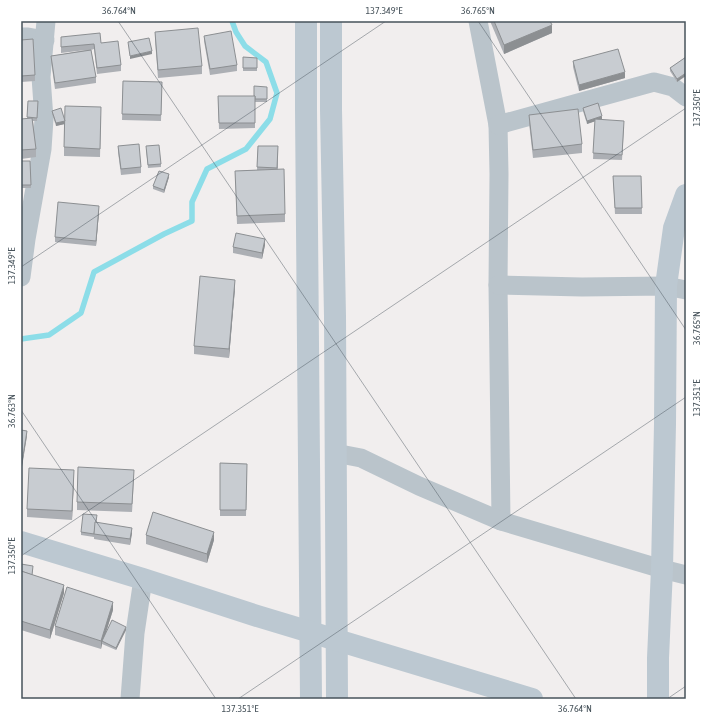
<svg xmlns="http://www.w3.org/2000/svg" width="707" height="720" viewBox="0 0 707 720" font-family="'Asap Condensed',sans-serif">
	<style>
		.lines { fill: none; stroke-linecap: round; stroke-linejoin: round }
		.stream { stroke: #8cdde8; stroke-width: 5.5 }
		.street { stroke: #bac4cb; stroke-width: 19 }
		.secondary { stroke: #bcc8d1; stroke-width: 22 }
		.wall { fill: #acafb4 }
		.shaded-wall { fill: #8c8f92 }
		.building { fill: #c8ccd1; stroke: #8c8f92 }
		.ticks { fill: none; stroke: #47535b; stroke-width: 1; stroke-opacity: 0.45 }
		.neatline { fill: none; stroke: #47535b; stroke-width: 1.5 }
		.ticks-label { font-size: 10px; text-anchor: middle; fill: #47535b }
	</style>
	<rect width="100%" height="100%" fill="#f1eeee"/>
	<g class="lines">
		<path class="stream" d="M21,339L49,335L81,313L94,272L164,234L192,221V202L207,169L246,149L270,119L277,93L266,62L245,46L236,32L232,21"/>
		<g class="street">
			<path d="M478,21L498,125L499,174L498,285L501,521"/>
			<path d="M21,37H28L45,40"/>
			<path d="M498,125L654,82L673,87L686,97"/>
			<path d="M21,277L26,239L42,149L44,119L41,77L46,21"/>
			<path d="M498,285L582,287L666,286L686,290"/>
			<path d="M335,453L361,458L419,486L501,521L662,569L686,575"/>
			<path d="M130,699L135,633L143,579"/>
		</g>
		<g class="secondary">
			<path d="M306,21V109L311,699"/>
			<path d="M331,21V110L335,316L337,699"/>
			<path d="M21,542L143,579L257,616L532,699"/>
			<path d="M658,699V658L662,569L665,424L666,286L674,228L686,195"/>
		</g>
	</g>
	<g class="wall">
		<path d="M490,21H550L552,33L504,54Z"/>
		<path d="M155,32L202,66V74L158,78L155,40Z"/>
		<path d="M204,36L237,65V71L210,75L204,41Z"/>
		<path d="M61,37L101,43L121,65V71L97,74L94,49L91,50L96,77V83L55,89L51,61V56L86,50L61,53Z"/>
		<path d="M21,40L35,75V81L21,82Z"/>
		<path d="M243,57L257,58V71H243Z"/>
		<path d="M686,57L677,82L670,71V68Z"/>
		<path d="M573,61L625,78L579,91L573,67Z"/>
		<path d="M123,81L162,82L161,121L122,120Z"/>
		<path d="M267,87V102H255V128L219,129L218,96H254Z"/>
		<path d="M28,101H38L37,121H33L36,149V157L21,159V119H27Z"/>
		<path d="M583,108L602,119L599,120L624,127L622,160L593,159L595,121L587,124L583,111Z"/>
		<path d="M52,111L64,120L101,116L100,157L64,156V124L56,126L52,114Z"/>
		<path d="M529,115L582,144V153L533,158L529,123Z"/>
		<path d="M118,146L141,167V173L121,175L118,152Z"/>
		<path d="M258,146H278V169L285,214V222L237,224L235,171L257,170Z"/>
		<path d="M146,149L161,164V167L148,168Z"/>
		<path d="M21,161H30L31,188H21Z"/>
		<path d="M613,176H641L642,214H615Z"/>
		<path d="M169,177L164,193L153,189V186Z"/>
		<path d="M99,212L96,246L55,242V237Z"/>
		<path d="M265,245L262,259L233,253V247Z"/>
		<path d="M235,288L229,358L194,354V346Z"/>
		<path d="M220,463L247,464L246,516H220Z"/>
		<path d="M74,478L72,520L27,517V509Z"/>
		<path d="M134,478L132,512L77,510V502Z"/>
		<path d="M97,518L96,522L132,533L130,545L94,539V537L81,535V532Z"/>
		<path d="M146,535L214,540L207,563L146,544Z"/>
		<path d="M21,564L33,569L32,575L64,593L50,639L21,630Z"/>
		<path d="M113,610L105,635L126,630L116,650L102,644L101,649L55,635V626Z"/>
	</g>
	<g class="shaded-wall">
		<path d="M552,25V33L504,54V45Z"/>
		<path d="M152,51V54L130,59V56Z"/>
		<path d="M625,72V78L579,91V85Z"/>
		<path d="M686,73V76L677,82V79Z"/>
		<path d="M602,116V119L587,124V121Z"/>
		<path d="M65,121V124L56,126V123Z"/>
		<path d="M169,174V177L164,193V190Z"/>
		<path d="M99,206V212L96,246V241Z"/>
		<path d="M265,239V245L262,259V253Z"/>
		<path d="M235,280V288L229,358V349Z"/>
		<path d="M27,431V436L21,473V468Z"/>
		<path d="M74,470V478L72,520V511Z"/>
		<path d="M132,528V533L130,545V539Z"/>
		<path d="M214,532V540L207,563V554Z"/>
		<path d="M64,585V593L50,639V630Z"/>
		<path d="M113,602V610L103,642L102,641V644L101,649V641Z"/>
		<path d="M126,627V630L116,650V648Z"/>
	</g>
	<g class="building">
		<path d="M494,21H550L552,25L504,45Z"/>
		<path d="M198,28L202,66L158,70L155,32Z"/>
		<path d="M231,31L237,65L210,69L204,36Z"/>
		<path d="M100,33L101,43L118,41L121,65L97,68L94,44L61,47V37Z"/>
		<path d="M149,38L152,51L130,56L128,42Z"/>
		<path d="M33,39L35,75L21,76V40Z"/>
		<path d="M618,49L625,72L579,85L573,61Z"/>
		<path d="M91,50L96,77L55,83L51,56Z"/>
		<path d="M243,57L257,58V68H243Z"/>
		<path d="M686,57V73L677,79L670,68Z"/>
		<path d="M123,81L162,82L161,115L122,114Z"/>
		<path d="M254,86L267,87V99H255V96H254Z"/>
		<path d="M218,96H255V123H219Z"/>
		<path d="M28,101H38L37,118L27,117Z"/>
		<path d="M598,103L602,116L587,121L583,108Z"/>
		<path d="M65,106L101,107L100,149L64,147Z"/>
		<path d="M61,108L65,121L56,123L52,111Z"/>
		<path d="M578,109L582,144L533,150L529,115Z"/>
		<path d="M32,118L36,149L21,150V119Z"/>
		<path d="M595,119L624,121L622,155L593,153Z"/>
		<path d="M139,144L141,167L121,169L118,146Z"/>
		<path d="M159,145L161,164L148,165L146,146Z"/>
		<path d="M258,146H278L277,168L257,167Z"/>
		<path d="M21,161H30L31,185H21Z"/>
		<path d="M284,169L285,214L237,216L235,171Z"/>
		<path d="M159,171L169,174L164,190L153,186Z"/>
		<path d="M613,176H641L642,208H615Z"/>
		<path d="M58,202L99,206L96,241L55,237Z"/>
		<path d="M236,233L265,239L262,253L233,247Z"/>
		<path d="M200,276L235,280L229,349L194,346Z"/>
		<path d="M21,430L27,431L21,468Z"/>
		<path d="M220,463L247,464L246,510H220Z"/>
		<path d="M78,467L134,470L132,504L77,502Z"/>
		<path d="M29,468L74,470L72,511L27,509Z"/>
		<path d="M153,512L214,532L207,554L146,535Z"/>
		<path d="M83,514L97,515L94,534L81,532Z"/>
		<path d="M95,522L132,528L130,539L94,534Z"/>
		<path d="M21,564L33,566L32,575L21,571Z"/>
		<path d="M21,571L64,585L50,630L21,621Z"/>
		<path d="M67,587L113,602L101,641L55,626Z"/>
		<path d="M112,620L126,627L116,648L102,641Z"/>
	</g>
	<path class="ticks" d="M118,21L576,699M478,21L686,330M21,267L386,21M21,410L216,699M21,556L686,108M238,699L686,397M667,699L686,686"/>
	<rect width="707" height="720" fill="none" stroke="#ffffff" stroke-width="44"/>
	<rect x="22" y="22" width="663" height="676" class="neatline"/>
	<g class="ticks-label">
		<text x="119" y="14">36.764°N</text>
		<text x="384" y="14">137.349°E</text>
		<text x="478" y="14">36.765°N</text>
		<text transform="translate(696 108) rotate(-90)" y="4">137.350°E</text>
		<text transform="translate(11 266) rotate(-90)" y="4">137.349°E</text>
		<text transform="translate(696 328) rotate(-90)" y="4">36.765°N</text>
		<text transform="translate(696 398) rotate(-90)" y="4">137.351°E</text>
		<text transform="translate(11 411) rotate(-90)" y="4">36.763°N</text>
		<text transform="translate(11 556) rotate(-90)" y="4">137.350°E</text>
		<text x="240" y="712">137.351°E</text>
		<text x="575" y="712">36.764°N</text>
	</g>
</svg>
